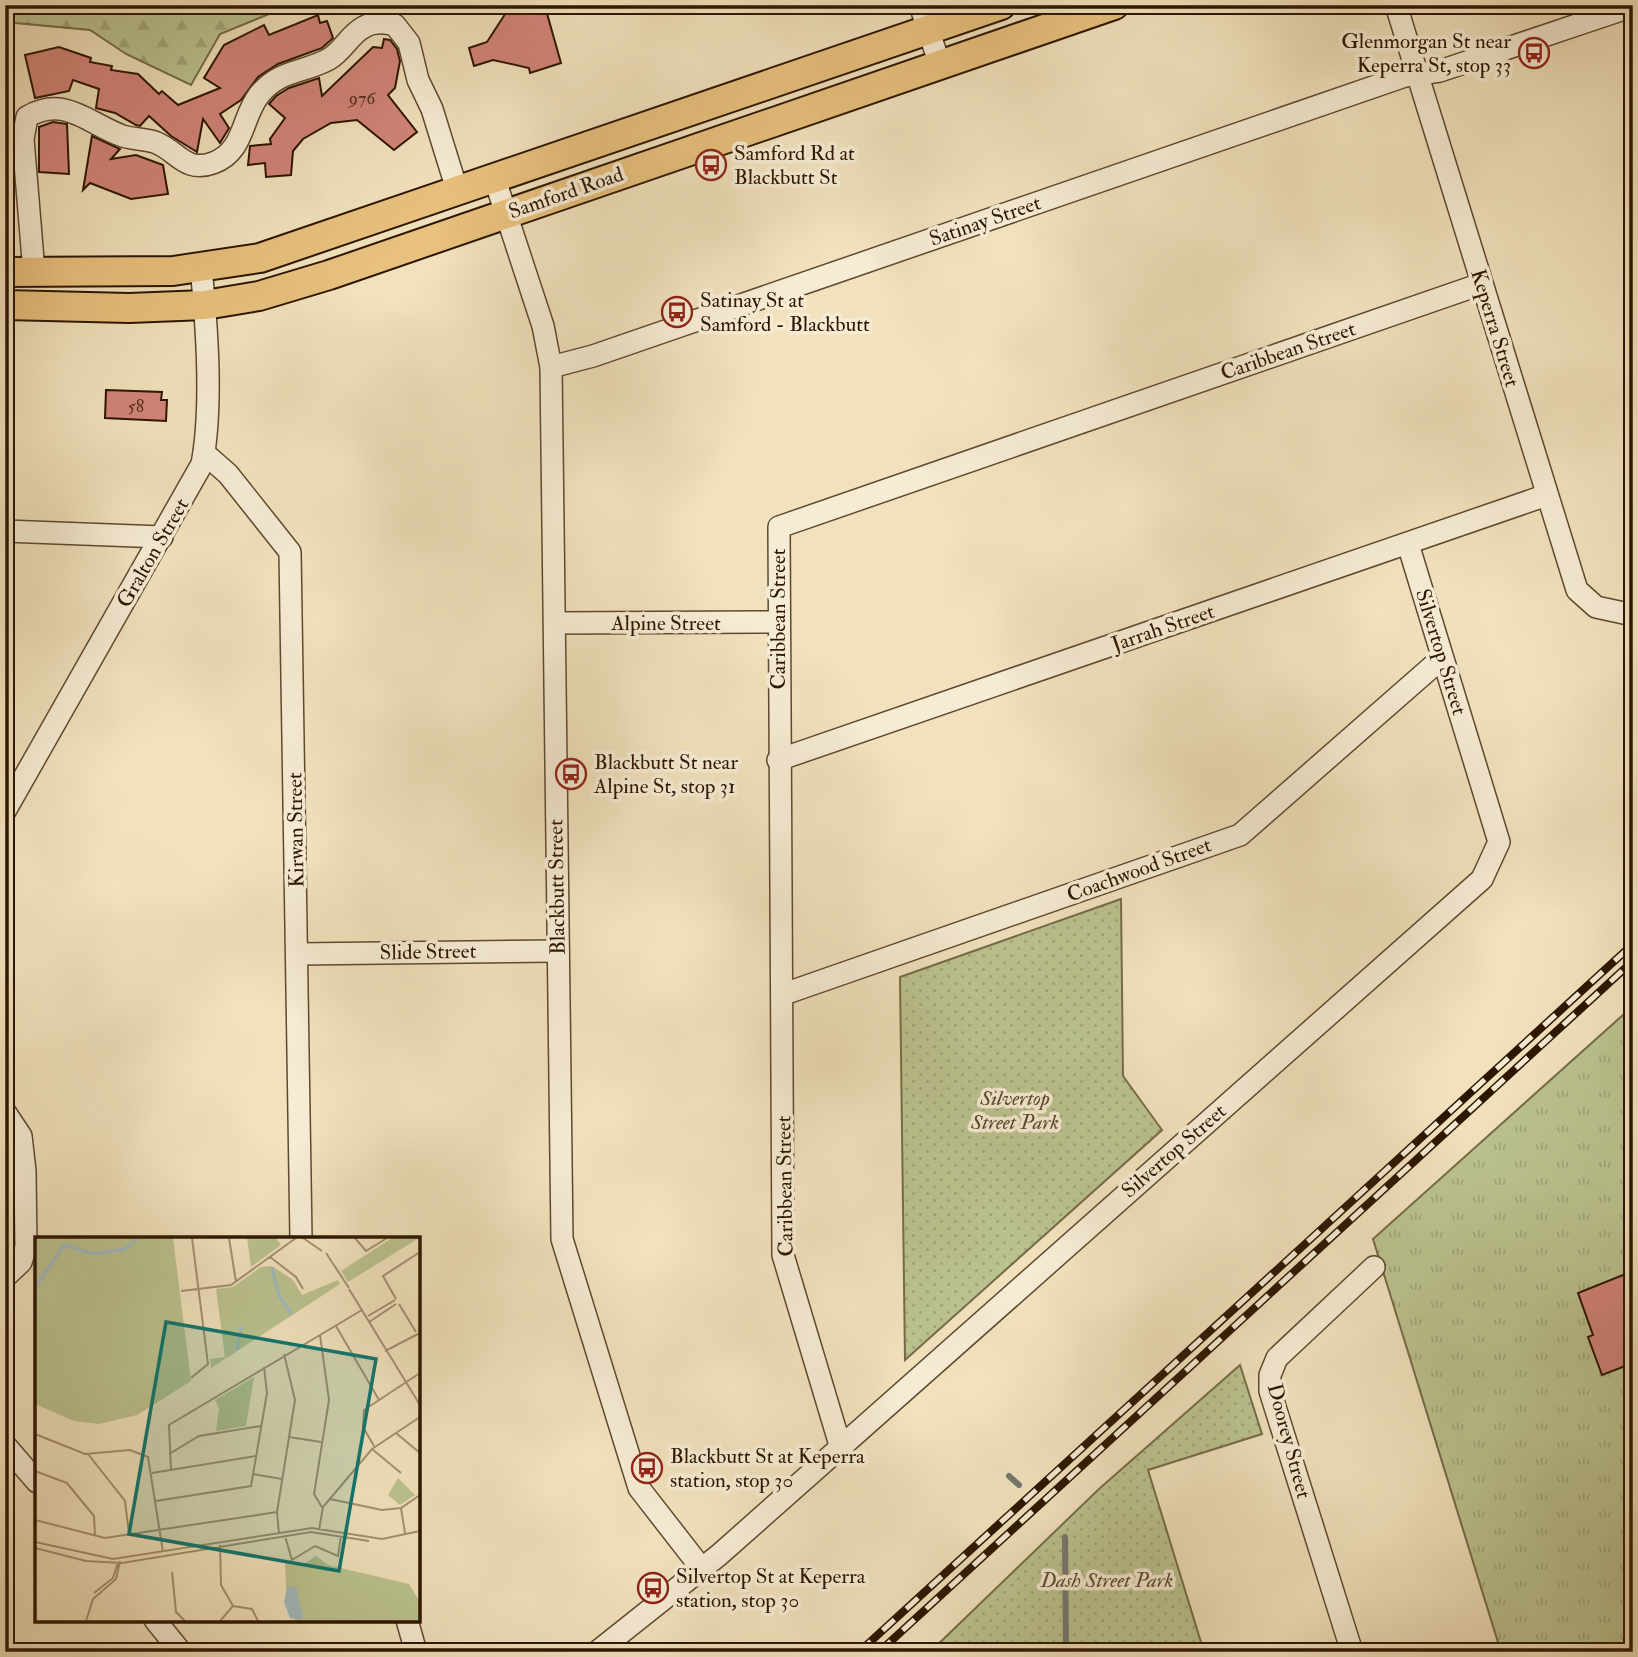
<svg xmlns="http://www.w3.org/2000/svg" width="1638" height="1657" viewBox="0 0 1638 1657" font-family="'IM FELL Double Pica',serif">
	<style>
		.grass { fill: url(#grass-tufts); stroke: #746c48; stroke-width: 2 }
		.forest { fill: url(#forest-firs); stroke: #746c48; stroke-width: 2 }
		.park { fill: url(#park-dots); stroke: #746c48; stroke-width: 2 }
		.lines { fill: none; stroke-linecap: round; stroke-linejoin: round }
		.stream { stroke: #737871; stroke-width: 6 }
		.building { fill: #d2857a; stroke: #2d1600; stroke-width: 2 }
		.minor-casing { stroke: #5e492f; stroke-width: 24 }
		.major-casing { stroke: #2d1600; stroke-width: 32 }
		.minor { stroke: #f6ecd4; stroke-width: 21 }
		.major { stroke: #e8c17e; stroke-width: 28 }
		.rail-casing { stroke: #2d1600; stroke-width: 8 }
		.rail { stroke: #f6ecd4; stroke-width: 5; stroke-dasharray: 16; stroke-linecap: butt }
		.labels { text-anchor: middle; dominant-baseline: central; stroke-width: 7; stroke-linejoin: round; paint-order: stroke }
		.number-label { font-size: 18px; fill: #56321e }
		.poi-label { font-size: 21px; fill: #2d1600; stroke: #f6ecd4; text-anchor: start }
		.street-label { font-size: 21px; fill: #2d1600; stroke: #f6ecd4 }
		.park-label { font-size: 21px; font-style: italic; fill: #584a2b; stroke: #f6ecd4 }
		.inset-river { fill: none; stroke: #a1babd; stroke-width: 3.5 }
		.inset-road { fill: none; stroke: #a39071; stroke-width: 2 }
		.view { fill: #0f766e; fill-opacity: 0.15; stroke: #0f766e; stroke-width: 3.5 }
		.inset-edge { fill: none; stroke: #2d1600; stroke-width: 3.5 }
	</style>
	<defs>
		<pattern id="grass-tufts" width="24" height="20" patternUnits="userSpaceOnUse" patternTransform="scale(1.75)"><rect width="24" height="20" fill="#bbc390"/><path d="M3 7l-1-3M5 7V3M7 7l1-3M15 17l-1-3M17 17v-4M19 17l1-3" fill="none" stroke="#a1a77a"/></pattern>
		<pattern id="forest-firs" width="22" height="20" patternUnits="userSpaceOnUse" patternTransform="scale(1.75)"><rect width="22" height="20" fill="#bbc390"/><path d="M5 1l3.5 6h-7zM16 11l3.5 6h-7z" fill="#a1a77a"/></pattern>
		<pattern id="park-dots" width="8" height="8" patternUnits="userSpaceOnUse" patternTransform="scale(1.75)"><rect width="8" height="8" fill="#bbc390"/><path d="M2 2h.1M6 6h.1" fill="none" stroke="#a1a77a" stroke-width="1.8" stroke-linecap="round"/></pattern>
	</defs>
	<rect width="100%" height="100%" fill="#f1e2bd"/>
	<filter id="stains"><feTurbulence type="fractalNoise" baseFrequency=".00286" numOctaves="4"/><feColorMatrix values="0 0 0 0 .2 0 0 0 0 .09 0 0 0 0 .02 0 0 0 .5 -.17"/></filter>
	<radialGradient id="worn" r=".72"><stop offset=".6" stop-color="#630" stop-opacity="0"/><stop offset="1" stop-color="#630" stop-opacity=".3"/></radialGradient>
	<path class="grass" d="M1633,1006V1652H1501L1373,1239Z"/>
	<path class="forest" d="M5,5H423L425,12H274L220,34L191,85L126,54L90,30L5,22Z"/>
	<g class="park">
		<path d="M1121,899L1123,1076L1162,1130L905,1360L900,977Z"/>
		<path d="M1240,1365L1262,1434L1148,1470L1204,1652H930L1099,1489Z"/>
	</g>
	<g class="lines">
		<g class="stream">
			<path d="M1009,1476L1019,1485"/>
			<path d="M1065,1537L1066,1652"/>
		</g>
	</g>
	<g class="building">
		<path d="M518,5H542L546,10L561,63L530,73L529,68L493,60L474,66L469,48L487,42L509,8Z"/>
		<path d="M318,15L320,23L327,21L333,38L322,48L278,64L258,77L241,100L220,114L229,128L220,143L203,119L197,152L171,136L149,116L140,126L136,125L115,113L96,108L99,89L73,80L69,91L35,98L25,55L59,47L91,58L90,62L112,66L111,70L138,74L159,94L162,91L178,105L220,88L204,78L224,45L264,25L269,35Z"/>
		<path d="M384,39L390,40L397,49L400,61L395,88L388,95L417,132L394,150L357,120L331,123L303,139L293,151L291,175L266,177L265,163L248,165L250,146L271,144L270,139L285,118L269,104L276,96L289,88L319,78L322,96L373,47L382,48Z"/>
		<path d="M53,122L67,124L69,174L39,172V127Z"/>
		<path d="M92,136L120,149L111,159L136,155L163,165L168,194L131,199L90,183L83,190Z"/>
		<path d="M106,390L162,392L161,400H167L166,421L105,418Z"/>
		<path d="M1633,1271V1363L1602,1375L1588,1337L1593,1335L1578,1293Z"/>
	</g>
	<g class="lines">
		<g class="minor-casing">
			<g id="minor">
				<path d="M920,5L940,65"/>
				<path d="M1396,5L1577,590L1596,607L1633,615"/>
				<path d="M495,180L543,326L551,367L562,1239L639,1488L702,1569"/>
				<path d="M34,272L23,139L27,117C64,95 88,123 120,135C132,140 145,138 157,143C178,152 186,173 213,163C245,151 241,118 259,95C280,69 304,73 329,59C343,51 350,34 364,27C374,21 384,22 395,25L409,43L418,80L432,109L458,193"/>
				<path d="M551,367L593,356L1405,76L1440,71L1633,6"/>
				<path d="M204,453L228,474L290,552L301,1239"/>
				<path d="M5,531L162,537"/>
				<path d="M555,623L777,622"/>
				<path d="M778,760L1547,495"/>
				<path d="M5,811L202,464C213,406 207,327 201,268"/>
				<path d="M298,954L558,951"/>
				<path d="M784,994L1240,835L1442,658"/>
				<path d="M5,1112L21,1136L25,1171L26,1247L21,1262L5,1277"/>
				<path d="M5,1445L37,1482"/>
				<path d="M840,1445L783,1255L779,527L1481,284"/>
				<path d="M155,1620L181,1652"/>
				<path d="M407,1620L416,1652"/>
				<path d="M597,1652L719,1555L1482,879L1499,842L1408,544"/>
				<path d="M1352,1652L1270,1391V1375L1277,1358L1374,1267"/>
			</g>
		</g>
		<g class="major-casing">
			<g id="major">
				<path d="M5,272L173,271L260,258L1001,5"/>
				<path d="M5,305L129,308L205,305L259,296L329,275L1114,5"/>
			</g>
		</g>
		<use href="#minor" class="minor"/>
		<use href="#major" class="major"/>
		<g class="rail-casing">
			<g id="rail">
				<path d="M859,1652L1633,944"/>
				<path d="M879,1652L1633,961"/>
			</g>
		</g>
		<use href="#rail" class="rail"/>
	</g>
	<defs>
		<g id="bus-ring" transform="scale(1.575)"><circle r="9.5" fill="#f6ecd4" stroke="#8f2418" stroke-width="1.5"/><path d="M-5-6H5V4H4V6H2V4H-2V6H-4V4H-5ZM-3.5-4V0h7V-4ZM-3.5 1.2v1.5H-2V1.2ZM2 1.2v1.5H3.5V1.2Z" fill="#8f2418"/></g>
	</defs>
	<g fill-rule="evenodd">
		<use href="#bus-ring" x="1534" y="53"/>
		<use href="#bus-ring" x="711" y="165"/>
		<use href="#bus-ring" x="677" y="312"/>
		<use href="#bus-ring" x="571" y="774"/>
		<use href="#bus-ring" x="647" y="1468"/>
		<use href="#bus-ring" x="653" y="1588"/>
	</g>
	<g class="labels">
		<g class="number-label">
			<text x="362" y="98">976</text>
			<text x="136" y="406">58</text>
		</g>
		<g class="poi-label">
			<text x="1511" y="41" text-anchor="end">Glenmorgan St near<tspan x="1511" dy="24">Keperra St, stop 33</tspan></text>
			<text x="734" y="153">Samford Rd at<tspan x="734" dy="24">Blackbutt St</tspan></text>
			<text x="700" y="300">Satinay St at<tspan x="700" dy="24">Samford - Blackbutt</tspan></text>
			<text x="594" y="762">Blackbutt St near<tspan x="594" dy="24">Alpine St, stop 31</tspan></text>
			<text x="670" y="1456">Blackbutt St at Keperra<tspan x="670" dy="24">station, stop 30</tspan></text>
			<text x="676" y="1576">Silvertop St at Keperra<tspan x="676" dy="24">station, stop 30</tspan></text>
		</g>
		<g class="street-label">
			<text transform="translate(566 193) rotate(-19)">Samford Road</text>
			<text transform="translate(985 221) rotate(-19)">Satinay Street</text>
			<text transform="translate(1495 328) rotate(73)">Keperra Street</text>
			<text transform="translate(1288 351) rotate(-19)">Caribbean Street</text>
			<text transform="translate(153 553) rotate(-60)">Gralton Street</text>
			<text transform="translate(778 619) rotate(-90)">Caribbean Street</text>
			<text x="666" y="623">Alpine Street</text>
			<text transform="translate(1163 628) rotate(-19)">Jarrah Street</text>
			<text transform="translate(1441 652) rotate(73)">Silvertop Street</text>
			<text transform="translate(296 830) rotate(-91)">Kirwan Street</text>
			<text transform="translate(1139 870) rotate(-20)">Coachwood Street</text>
			<text transform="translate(557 887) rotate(-91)">Blackbutt Street</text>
			<text transform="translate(428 952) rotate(-1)">Slide Street</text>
			<text transform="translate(1174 1151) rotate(-41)">Silvertop Street</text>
			<text transform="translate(785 1186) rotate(-91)">Caribbean Street</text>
			<text transform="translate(1289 1441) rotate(75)">Doorey Street</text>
		</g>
		<g class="park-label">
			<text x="1015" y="1098">Silvertop<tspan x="1015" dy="24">Street Park</tspan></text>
			<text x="1107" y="1580">Dash Street Park</text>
		</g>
	</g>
	<g transform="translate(35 1237)">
		<rect width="385" height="385" fill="#f1e2bd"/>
		<path d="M0,1H138L156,144L102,178L64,187L39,184L0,167Z" fill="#bbc390"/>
		<path d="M281,319L293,328L374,347L385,365V384H254L268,381L257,350L251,351L250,323L269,327Z" fill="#bbc390"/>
		<path d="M212,1H241L246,8L216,30ZM357,1H384L313,45L306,34ZM237,29L258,43L267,58L303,43L305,47L176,131L175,122L190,120L181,52L198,50L226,30ZM219,140L211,189L181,194L184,171L180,163ZM363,241L380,258L365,268L353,258Z" fill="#bbc390"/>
		<path d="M261,349L268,381L264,383L255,381L249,365L252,350Z" fill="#a1babd"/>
		<path class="inset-river" d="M237,31L244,59L257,77M0,51L29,8L59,17L90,12L103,1M202,113L206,90"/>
		<path class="inset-road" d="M194,1L201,45M268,1L287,14M320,1L331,14L352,1M291,16L314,51M235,20L261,40L268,52M314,52L385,168M146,54L196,48L261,1M361,62L348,39L385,15M364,67L381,95M333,79L360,63M334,85L361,67M301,89L344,163M285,98L294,163L279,257L288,272M350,114L385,96M156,141L173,127L157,1M361,196L385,216M0,197L50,217L95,213L113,220L128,315M254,200L286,205M339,209L328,190L329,173L385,136M337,212L366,236M53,217L90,264L94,297M134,217L164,199L226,189M136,233L134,188L327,73M0,234L32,246L59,279L60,299M117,236L221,219M218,237L247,242M295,262L347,273L366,271L385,258M121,264L216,249L232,156L229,130M366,271L370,296M0,283L70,301L242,275M284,293L288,270L337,212L385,180M244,297L242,275L260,163L249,117M250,299L257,323L280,309L303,319L306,299M0,305L78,322L277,291L347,302L385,294M185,308L186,348L198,369M0,311L51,324L87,326L276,295L334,304M137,335L141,375L150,384M59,356L78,341L83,325M51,384L58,362L81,342L85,324M185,384L198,369L217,372L223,384"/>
		<path class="view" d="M131,85L341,122L304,334L94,297Z"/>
		<rect width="385" height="385" class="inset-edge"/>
	</g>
	<rect width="1638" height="1657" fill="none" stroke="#f1e2bd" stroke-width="28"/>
	<rect x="7" y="7" width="1624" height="1643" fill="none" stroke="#2d1600" stroke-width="3.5"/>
	<rect x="14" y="14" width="1610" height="1629" fill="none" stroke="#2d1600" stroke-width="2"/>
	<rect width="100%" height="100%" filter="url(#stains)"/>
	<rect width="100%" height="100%" fill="url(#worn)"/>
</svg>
